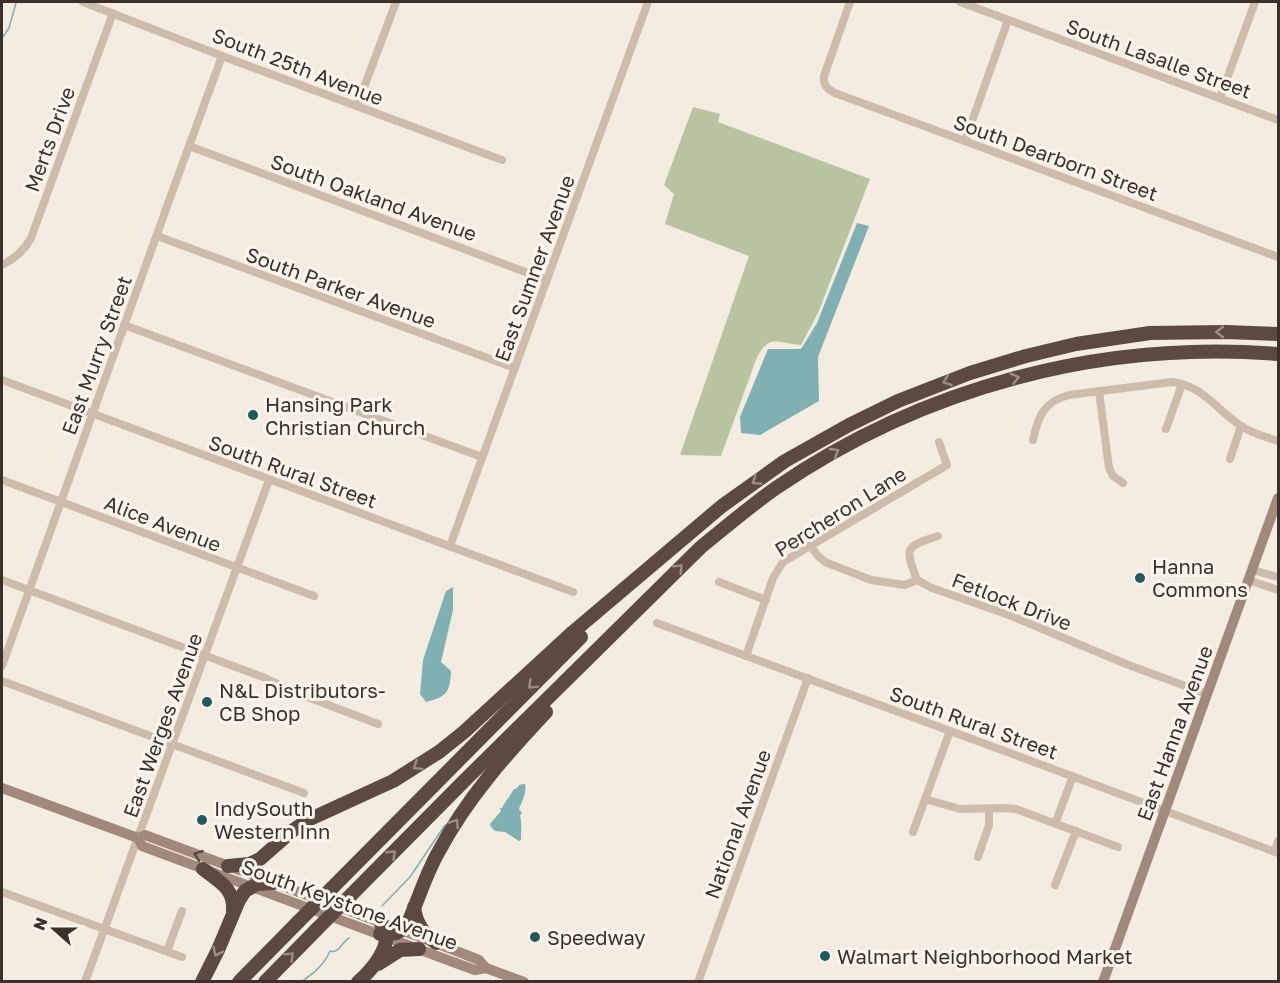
<svg xmlns="http://www.w3.org/2000/svg" width="1280" height="983" viewBox="0 0 1280 983" font-family="'Golos Text',sans-serif">
	<style>
		.green { fill: #b8c4a0 }
		.water { fill: #7fb0b2 }
		.lines { fill: none; stroke-linecap: round; stroke-linejoin: round }
		.stream { stroke: #7fb0b2; stroke-width: 1.5 }
		.minor { stroke: #cdbbac; stroke-width: 8 }
		.secondary { stroke: #a18a7d; stroke-width: 10 }
		.motorway { stroke: #5c4a42; stroke-width: 14 }
		.motorway-bridge { stroke: #5c4a42; stroke-width: 14 }
		.oneway { stroke: #9c8e87 }
		.oneway2 { stroke: #544640 }
		.poi-dot { fill: #1f5a5e; stroke: #fbf5ee; stroke-width: 2 }
		.labels { text-anchor: middle; dominant-baseline: central; stroke-width: 6; stroke-linejoin: round; paint-order: stroke }
		.street-label { font-size: 20px; fill: #3b302b; stroke: #fbf5ee }
		.poi-label { font-size: 20px; fill: #3b302b; stroke: #fbf5ee; text-anchor: start }
	</style>
	<rect width="100%" height="100%" fill="#f4ebe1"/>
	<path class="green" d="M693,107L720,114L718,122L870,179L818,313L801,345C779,344 770,333 757,357L721,456L680,455L749,256L665,224L674,194L664,185Z"/>
	<g class="water">
		<path d="M857,223L869,226L818,357L819,401L760,435L741,433L740,417L768,349H801L817,323Z"/>
		<path d="M453,587V610L441,662L451,671C450,692 447,697 426,702L420,694L423,660L446,591Z"/>
		<path d="M523,784H525C527,794 522,800 519,809L522,813L520,815C522,823 521,833 521,840L519,841L505,832L495,831L491,827L490,824L501,811L500,808H502C505,801 510,797 513,790L517,788L519,785Z"/>
	</g>
	<g class="lines">
		<g class="stream">
			<path d="M2,38L9,28L16,3"/>
			<path d="M382,906L410,877L445,825"/>
			<path d="M301,982C314,973 324,965 330,951C339,954 342,942 349,938"/>
		</g>
		<g class="minor">
			<path d="M83,2L222,56L502,160"/>
			<path d="M850,2L824,76C823,85 827,89 835,93L1278,257"/>
			<path d="M960,2L1278,120"/>
			<path d="M1220,98L1255,2"/>
			<path d="M357,106L396,2"/>
			<path d="M965,141L1008,20"/>
			<path d="M189,146L547,280"/>
			<path d="M157,236L515,368"/>
			<path d="M2,265C15,258 24,251 31,238L113,13"/>
			<path d="M124,325L482,457"/>
			<path d="M2,380L573,592"/>
			<path d="M1099,391L1109,468L1113,476L1123,483"/>
			<path d="M1166,429L1182,384"/>
			<path d="M1033,440C1038,417 1043,402 1069,395L1172,382C1203,385 1218,412 1243,427C1253,434 1267,437 1278,441"/>
			<path d="M1230,459L1241,426"/>
			<path d="M2,480L314,596"/>
			<path d="M810,545L817,555L825,562L871,580L905,585L917,580L932,588L1009,615L1126,664L1207,694"/>
			<path d="M450,546L648,2"/>
			<path d="M1252,570L1278,577"/>
			<path d="M2,580L263,677L297,693L378,724"/>
			<path d="M917,580C905,548 904,547 938,536"/>
			<path d="M1248,580L1278,590"/>
			<path d="M719,582L766,600"/>
			<path d="M657,623L991,746L1278,853"/>
			<path d="M746,656L773,578L783,562L947,465L939,442"/>
			<path d="M2,666L170,198L222,56"/>
			<path d="M2,681L304,793"/>
			<path d="M925,799L960,809L1005,808L1016,809L1118,847"/>
			<path d="M1055,824L1073,776"/>
			<path d="M913,832L950,731"/>
			<path d="M1275,852L1278,841"/>
			<path d="M978,857L989,825V809"/>
			<path d="M1055,885L1076,831"/>
			<path d="M2,892L182,957"/>
			<path d="M167,951L182,911"/>
			<path d="M85,982L269,480"/>
			<path d="M698,982L808,678"/>
		</g>
		<g class="secondary">
			<path d="M2,788L138,838L145,835L436,943L479,960L486,968L524,982"/>
			<path d="M138,838L142,846L461,965L475,970L486,968"/>
			<path d="M1103,982L1278,498"/>
		</g>
		<g class="motorway">
			<path d="M228,866L249,864L260,859L292,831L308,820L393,781L439,752L464,732L573,632L722,506L785,461L849,425L898,401L970,373L1026,356L1076,344L1150,333L1226,332L1278,334"/>
			<path d="M203,869C219,881 235,889 233,911"/>
			<path d="M332,888L581,637"/>
			<path d="M351,895L466,779L701,547C726,527 750,506 776,488C923,387 1101,340 1278,354"/>
			<path d="M414,907C416,923 423,933 436,943"/>
			<path d="M380,934L397,933L406,927C418,902 425,875 439,851C467,798 506,755 546,712"/>
			<path d="M378,964L400,950L419,949"/>
			<path d="M202,982L218,950L239,900L245,891L257,884L273,883"/>
			<path d="M239,982L298,922"/>
			<path d="M265,982L316,930"/>
			<path d="M358,982C372,970 397,941 381,924"/>
		</g>
		<g class="motorway-bridge">
			<path d="M298,922L332,888"/>
			<path d="M316,930L351,895"/>
		</g>
	</g>
	<defs><path id="oneway-chevron" d="M-2-3.5L2.5 0L-2 3.5" fill="none" stroke-width="1.6" stroke-linecap="round" stroke-linejoin="round" transform="scale(1.5)"/></defs>
	<g class="oneway">
		<use href="#oneway-chevron" transform="translate(1220 332) rotate(-180)"/>
		<use href="#oneway-chevron" transform="translate(1015 378) rotate(-15)"/>
		<use href="#oneway-chevron" transform="translate(947 381) rotate(160)"/>
		<use href="#oneway-chevron" transform="translate(835 452) rotate(-30)"/>
		<use href="#oneway-chevron" transform="translate(756 481) rotate(145)"/>
		<use href="#oneway-chevron" transform="translate(679 568) rotate(-45)"/>
		<use href="#oneway-chevron" transform="translate(532 685) rotate(135)"/>
		<use href="#oneway-chevron" transform="translate(417 766) rotate(148)"/>
		<use href="#oneway-chevron" transform="translate(455 823) rotate(-57)"/>
		<use href="#oneway-chevron" transform="translate(392 854) rotate(-45)"/>
		<use href="#oneway-chevron" transform="translate(217 952) rotate(116)"/>
		<use href="#oneway-chevron" transform="translate(290 956) rotate(-45)"/>
	</g>
	<use class="oneway2" href="#oneway-chevron" transform="translate(198 855) rotate(-160)"/>
	<g class="poi-dot">
		<circle cx="253" cy="415" r="6"/>
		<circle cx="1140" cy="578" r="6"/>
		<circle cx="207" cy="702" r="6"/>
		<circle cx="202" cy="820" r="6"/>
		<circle cx="535" cy="937" r="6"/>
		<circle cx="825" cy="956" r="6"/>
	</g>
	<g class="labels">
		<g class="street-label">
			<text transform="translate(1159 58) rotate(20)">South Lasalle Street</text>
			<text transform="translate(298 66) rotate(21)">South 25th Avenue</text>
			<text transform="translate(49 139) rotate(-70)">Merts Drive</text>
			<text transform="translate(1056 157) rotate(20)">South Dearborn Street</text>
			<text transform="translate(374 197) rotate(20)">South Oakland Avenue</text>
			<text transform="translate(534 268) rotate(-70)">East Sumner Avenue</text>
			<text transform="translate(341 287) rotate(20)">South Parker Avenue</text>
			<text transform="translate(96 355) rotate(-70)">East Murry Street</text>
			<text transform="translate(293 471) rotate(20)">South Rural Street</text>
			<text transform="translate(840 511) rotate(-32)">Percheron Lane</text>
			<text transform="translate(163 523) rotate(21)">Alice Avenue</text>
			<text transform="translate(1012 601) rotate(21)">Fetlock Drive</text>
			<text transform="translate(974 722) rotate(20)">South Rural Street</text>
			<text transform="translate(162 725) rotate(-70)">East Werges Avenue</text>
			<text transform="translate(1174 733) rotate(-70)">East Hanna Avenue</text>
			<text transform="translate(737 824) rotate(-70)">National Avenue</text>
			<text transform="translate(350 904) rotate(20)">South Keystone Avenue</text>
		</g>
		<g class="poi-label">
			<text x="265" y="404">Hansing Park<tspan x="265" dy="23">Christian Church</tspan></text>
			<text x="1152" y="566">Hanna<tspan x="1152" dy="23">Commons</tspan></text>
			<text x="219" y="690">N&amp;L Distributors-<tspan x="219" dy="23">CB Shop</tspan></text>
			<text x="214" y="808">IndySouth<tspan x="214" dy="23">Western Inn</tspan></text>
			<text x="547" y="937">Speedway</text>
			<text x="837" y="956">Walmart Neighborhood Market</text>
		</g>
	</g>
	<rect width="1280" height="983" fill="none" stroke="#3b302b" stroke-width="6"/>
	<g transform="translate(54 929) rotate(291)" stroke="#fbf5ee" stroke-width="4.5" paint-order="stroke">
	<path d="M0-4.5L10 22L0 15L-10 22Z" fill="#3b302b"/>
	<text y="-9" font-size="16" font-weight="bold" text-anchor="middle" fill="#3b302b">N</text>
	</g>
</svg>
